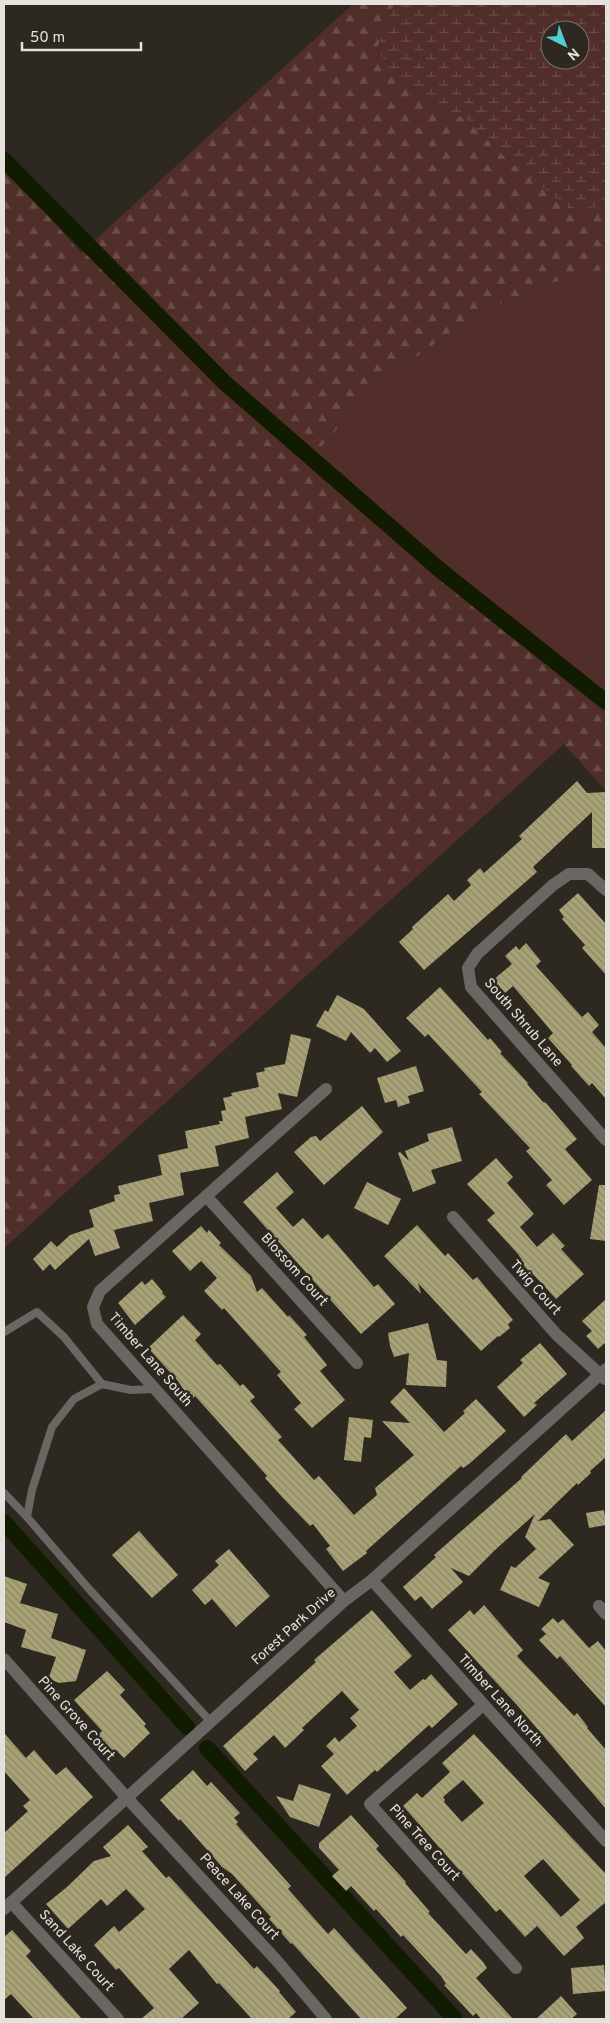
<svg xmlns="http://www.w3.org/2000/svg" width="610" height="2023" viewBox="0 0 610 2023" font-family="Overpass,sans-serif">
	<style>
		.green { fill: #512e2a }
		.forest { fill: url(#forest-firs) }
		.wetland { fill: url(#wetland-marsh); fill-rule: evenodd }
		.lines { fill: none; stroke-linecap: round; stroke-linejoin: round }
		.canal { stroke: #111b00; stroke-width: 16 }
		.building { fill: url(#building-back-hatch); fill-rule: evenodd }
		.service { stroke: #6a6663; stroke-width: 8 }
		.minor { stroke: #6a6663; stroke-width: 12 }
		.labels { text-anchor: middle; dominant-baseline: central; stroke-width: 5; stroke-linejoin: round; paint-order: stroke }
		.street-label { font-size: 14px; fill: #e5e1dc; stroke: #2d2820 }
	</style>
	<defs>
		<pattern id="forest-firs" width="22" height="20" patternUnits="userSpaceOnUse" patternTransform="scale(1.25)"><rect width="22" height="20" fill="#512e2a"/><path d="M5 1l3.5 6h-7zM16 11l3.5 6h-7z" fill="#6a4c48"/></pattern>
		<pattern id="wetland-marsh" width="20" height="14" patternUnits="userSpaceOnUse" patternTransform="scale(1.25)"><rect width="20" height="14" fill="#512e2a"/><path d="M1 5h8M5 5V1M11 12h8M15 12V8" fill="none" stroke="#6a4c48"/></pattern>
		<pattern id="building-back-hatch" width="6" height="6" patternUnits="userSpaceOnUse" patternTransform="scale(1.25)"><rect width="6" height="6" fill="#a9a277"/><path d="M-1 5l2 2M0 0l6 6M5-1l2 2" fill="none" stroke="#8b8667"/></pattern>
	</defs>
	<rect width="100%" height="100%" fill="#2d2820"/>
	<path class="green" d="M606,269V714L301,469L355,408L405,365L465,322L490,308L560,280Z"/>
	<path class="forest" d="M353,4H394L377,49L402,89L466,119L507,159L571,210L606,206V269L560,280L490,308L465,322L405,365L355,408L302,469L606,714V791L564,744L4,1248V166L81,253Z"/>
	<path class="wetland" d="M394,4H606V206L571,210L507,159L466,119L401,89L377,49ZM550,30H580V60H550Z"/>
	<g class="lines">
		<g class="canal">
			<path d="M4,160L225,383L440,570L606,702"/>
			<path d="M4,1522L187,1727"/>
			<path d="M207,1748L455,2019"/>
		</g>
	</g>
	<g class="building">
		<path d="M577,781L587,793L606,792V848H592V812L533,867L537,872L424,970L399,942L413,929L412,927L448,894L454,901L471,885L467,880L480,868L484,873L522,839L519,836Z"/>
		<path d="M578,893L606,924V975L582,948L585,945L562,919L564,917L559,910Z"/>
		<path d="M526,943L541,961L536,966L582,1017L588,1012L599,1025L592,1032L606,1048V1099L592,1083L589,1086L571,1066L572,1065L548,1038L553,1033L513,986L505,993L493,980L512,964L505,956L516,946L519,950Z"/>
		<path d="M440,987L488,1040L490,1038L502,1052L500,1053L528,1083L527,1084L543,1102L546,1103L577,1139L565,1149L592,1180L564,1205L546,1185L552,1180L526,1151L530,1148L479,1094L482,1092L428,1034L425,1037L406,1018Z"/>
		<path d="M337,995L364,1009L401,1051L387,1062L375,1048L370,1053L351,1032L346,1041L316,1026L325,1010L328,1012Z"/>
		<path d="M291,1034L311,1039L297,1097L278,1093L282,1109L245,1117L249,1138L215,1146L219,1166L180,1173L184,1195L149,1203L153,1221L114,1230L120,1248L95,1256L89,1239L55,1270L50,1264L43,1271L33,1259L51,1241L57,1247L70,1235L94,1227L89,1210L115,1201L114,1195L120,1194L118,1186L162,1175L158,1155L188,1148L185,1131L220,1124L219,1121H223L221,1111L226,1110L223,1098L232,1096L231,1093L259,1087L256,1073L265,1071L264,1068L285,1064Z"/>
		<path d="M416,1066L424,1091L408,1096L410,1103L398,1107L396,1100L385,1103L377,1078Z"/>
		<path d="M362,1106L383,1132L324,1185L294,1152L311,1137L316,1136L320,1141Z"/>
		<path d="M452,1127L462,1161L431,1170L436,1183L413,1192L398,1153L400,1152L409,1161L405,1151L429,1141L427,1134Z"/>
		<path d="M496,1158L513,1177L507,1183L534,1214L520,1227L537,1247L553,1233L565,1246L561,1249L584,1274L556,1299L533,1274L532,1275L520,1261L522,1260L518,1254L487,1220L495,1213L467,1184Z"/>
		<path d="M277,1172L294,1192L276,1208L293,1227L303,1218L322,1239L328,1234L374,1287L378,1284L395,1304L361,1334L243,1202Z"/>
		<path d="M367,1182L401,1199L388,1225L354,1208Z"/>
		<path d="M599,1185H606V1241L590,1239Z"/>
		<path d="M417,1225L445,1256L448,1253L473,1280L477,1277L513,1320L508,1324L510,1328L499,1337L498,1336L481,1351L418,1283L421,1294L384,1256Z"/>
		<path d="M201,1226L207,1233L209,1230L221,1243L219,1245L251,1276L257,1292L262,1288L288,1317L289,1315L307,1335L304,1337L327,1365L320,1371L345,1400L312,1428L294,1409L301,1403L277,1375L281,1372L224,1308L222,1310L204,1291L217,1278L201,1261L190,1271L172,1251Z"/>
		<path d="M152,1279L163,1292L162,1293L166,1297L135,1325L118,1303L142,1281L145,1285Z"/>
		<path d="M606,1299V1342L598,1349L586,1336L592,1331L582,1321Z"/>
		<path d="M183,1315L201,1334L195,1340L217,1365L220,1364L240,1386L243,1384L255,1397L250,1401L282,1437L278,1440L314,1480L319,1476L354,1515L377,1495L375,1488L414,1455L382,1421L410,1423L390,1402L404,1388L444,1432L465,1413L463,1411L476,1399L506,1431L469,1464L463,1468L461,1466L366,1551L367,1553L343,1571L326,1549L330,1546L313,1524L310,1526L283,1498L265,1478L267,1476L195,1396L193,1398L183,1389L178,1381L148,1348Z"/>
		<path d="M428,1323L437,1360L447,1361L446,1387L406,1385L409,1353L394,1357L390,1346L388,1333Z"/>
		<path d="M540,1343L567,1374L534,1403L537,1405L524,1417L497,1387L523,1363L520,1360Z"/>
		<path d="M606,1410V1457L590,1471L591,1473L578,1485L577,1483L538,1521L550,1519L574,1545L538,1578L550,1583L539,1607L500,1590L511,1566L515,1568L536,1549L525,1537L535,1514L495,1550L469,1576L451,1568L463,1582L432,1609L421,1596L415,1601L403,1587L436,1557L434,1555L522,1478L521,1477L566,1434L572,1441Z"/>
		<path d="M349,1417L373,1420L371,1438L364,1437L361,1462L344,1460Z"/>
		<path d="M604,1510L606,1525L589,1528L586,1513Z"/>
		<path d="M139,1531L178,1575L152,1598L112,1555Z"/>
		<path d="M229,1549L270,1596L236,1627L212,1599L205,1605L192,1590L219,1565L215,1561Z"/>
		<path d="M4,1576L27,1584L20,1603L58,1614L51,1638L86,1650L76,1681L59,1683L54,1681L49,1677L56,1657L21,1647L26,1630L4,1622Z"/>
		<path d="M484,1605L523,1650L517,1656L574,1716L577,1713L588,1727L587,1728L606,1750V1809L517,1705L448,1630L470,1610L474,1615Z"/>
		<path d="M372,1610L412,1656L394,1672L410,1690L423,1679L425,1680L431,1674L458,1704L432,1728L429,1725L377,1772L375,1770L347,1795L321,1766L334,1754L326,1746L335,1737L339,1742L357,1726L350,1718L359,1710L342,1691L302,1728L304,1730L285,1748L274,1735L253,1754L258,1759L245,1771L223,1746L316,1662L314,1660Z"/>
		<path d="M553,1618L558,1623L563,1619L589,1648L598,1641L606,1651V1707L560,1656L557,1659L539,1640L546,1634L541,1629Z"/>
		<path d="M107,1671L125,1690L120,1695L146,1724L144,1726L150,1733L124,1758L117,1751L115,1753L98,1735L102,1731L74,1700Z"/>
		<path d="M4,1733L26,1758L34,1750L56,1775L66,1767L93,1797L4,1878V1833L28,1811L23,1806L30,1800L4,1771Z"/>
		<path d="M474,1734L606,1874V1902L576,1927L584,1938L564,1956L537,1926L525,1937L500,1909L496,1912L403,1806L417,1793L422,1798L450,1772L442,1763ZM463,1780L484,1803L462,1822L444,1802L445,1800L443,1797ZM543,1859L580,1900L561,1917L524,1876Z"/>
		<path d="M193,1770L207,1786L211,1782L240,1813L234,1818L238,1822L236,1824L291,1886L288,1889L328,1934L334,1928L407,2008L395,2019H361L292,1943L291,1944L269,1919L271,1917L232,1874L222,1867L180,1819L179,1821L160,1800Z"/>
		<path d="M299,1784L331,1794L319,1827L290,1817L276,1796L293,1801Z"/>
		<path d="M351,1815L379,1846L376,1849L406,1882L405,1883L430,1912L428,1913L466,1954L471,1949L483,1962L487,1968L476,1978L513,2019H481L476,2013L473,2016L444,1985L446,1984L441,1976L403,1935L401,1937L376,1909L374,1911L351,1886L346,1891L332,1876L339,1870L319,1848V1843Z"/>
		<path d="M128,1825L148,1847L142,1851L166,1878L169,1876L254,1969L257,1966L280,1991L279,1992L296,2012L288,2019H252L219,1983L217,1984L189,1950L169,1969L199,2003L181,2019H141L154,2008L119,1968L116,1970L94,1945L114,1926L119,1932L145,1909L126,1889L107,1906L101,1899L68,1929L46,1904L67,1887L94,1861L111,1856L103,1847Z"/>
		<path d="M12,1930L31,1951L26,1956L82,2019H34L11,1994L4,2000V1937Z"/>
		<path d="M604,1965L606,1991L573,1994L571,1968Z"/>
		<path d="M561,1996L577,2014L571,2019H536Z"/>
	</g>
	<g class="lines">
		<g class="service">
			<path d="M4,1332L37,1312L64,1337L102,1384"/>
			<path d="M155,1389L131,1390L102,1384L74,1399L52,1427L32,1490L27,1517L89,1589L211,1722"/>
			<path d="M4,1493L27,1517"/>
		</g>
		<g class="minor">
			<path d="M606,890L588,874H569L553,885L477,954L468,968L471,987L606,1140"/>
			<path d="M326,1089L100,1291L93,1307L97,1324L344,1601"/>
			<path d="M207,1197L357,1363"/>
			<path d="M453,1217L556,1334L605,1379"/>
			<path d="M372,1580L606,1841"/>
			<path d="M599,1606L606,1614"/>
			<path d="M4,1659L127,1798L278,1962L326,2019"/>
			<path d="M483,1705L370,1804L516,1968"/>
			<path d="M11,1902L118,2019"/>
			<path d="M4,1909L344,1601L372,1580L606,1369"/>
		</g>
	</g>
	<g class="labels">
		<g class="street-label">
			<text transform="translate(523 1023) rotate(49)">South Shrub Lane</text>
			<text transform="translate(294 1270) rotate(48)">Blossom Court</text>
			<text transform="translate(535 1288) rotate(48)">Twig Court</text>
			<text transform="translate(150 1360) rotate(49)">Timber Lane South</text>
			<text transform="translate(294 1627) rotate(-42)">Forest Park Drive</text>
			<text transform="translate(500 1701) rotate(48)">Timber Lane North</text>
			<text transform="translate(76 1719) rotate(48)">Pine Grove Court</text>
			<text transform="translate(424 1843) rotate(48)">Pine Tree Court</text>
			<text transform="translate(239 1897) rotate(48)">Peace Lake Court</text>
			<text transform="translate(76 1951) rotate(48)">Sand Lake Court</text>
		</g>
	</g>
	<rect width="610" height="2023" fill="none" stroke="#e5e1dc" stroke-width="10"/>
	<g transform="translate(565 45) rotate(138)"><circle r="24" fill="#2d2820" stroke="#77726b"/>
	<path d="M0-4L9 19L0 12L-9 19Z" fill="#52cdd0"/>
	<text y="-8" font-size="14" font-weight="bold" text-anchor="middle" fill="#e5e1dc">N</text>
	</g>
	<path d="M22 42v8h119v-8" fill="none" stroke="#e5e1dc" stroke-width="2.5"/>
	<text x="30" y="42" font-size="15" fill="#e5e1dc" stroke="#2d2820" stroke-width="4" paint-order="stroke">50 m</text>
</svg>
